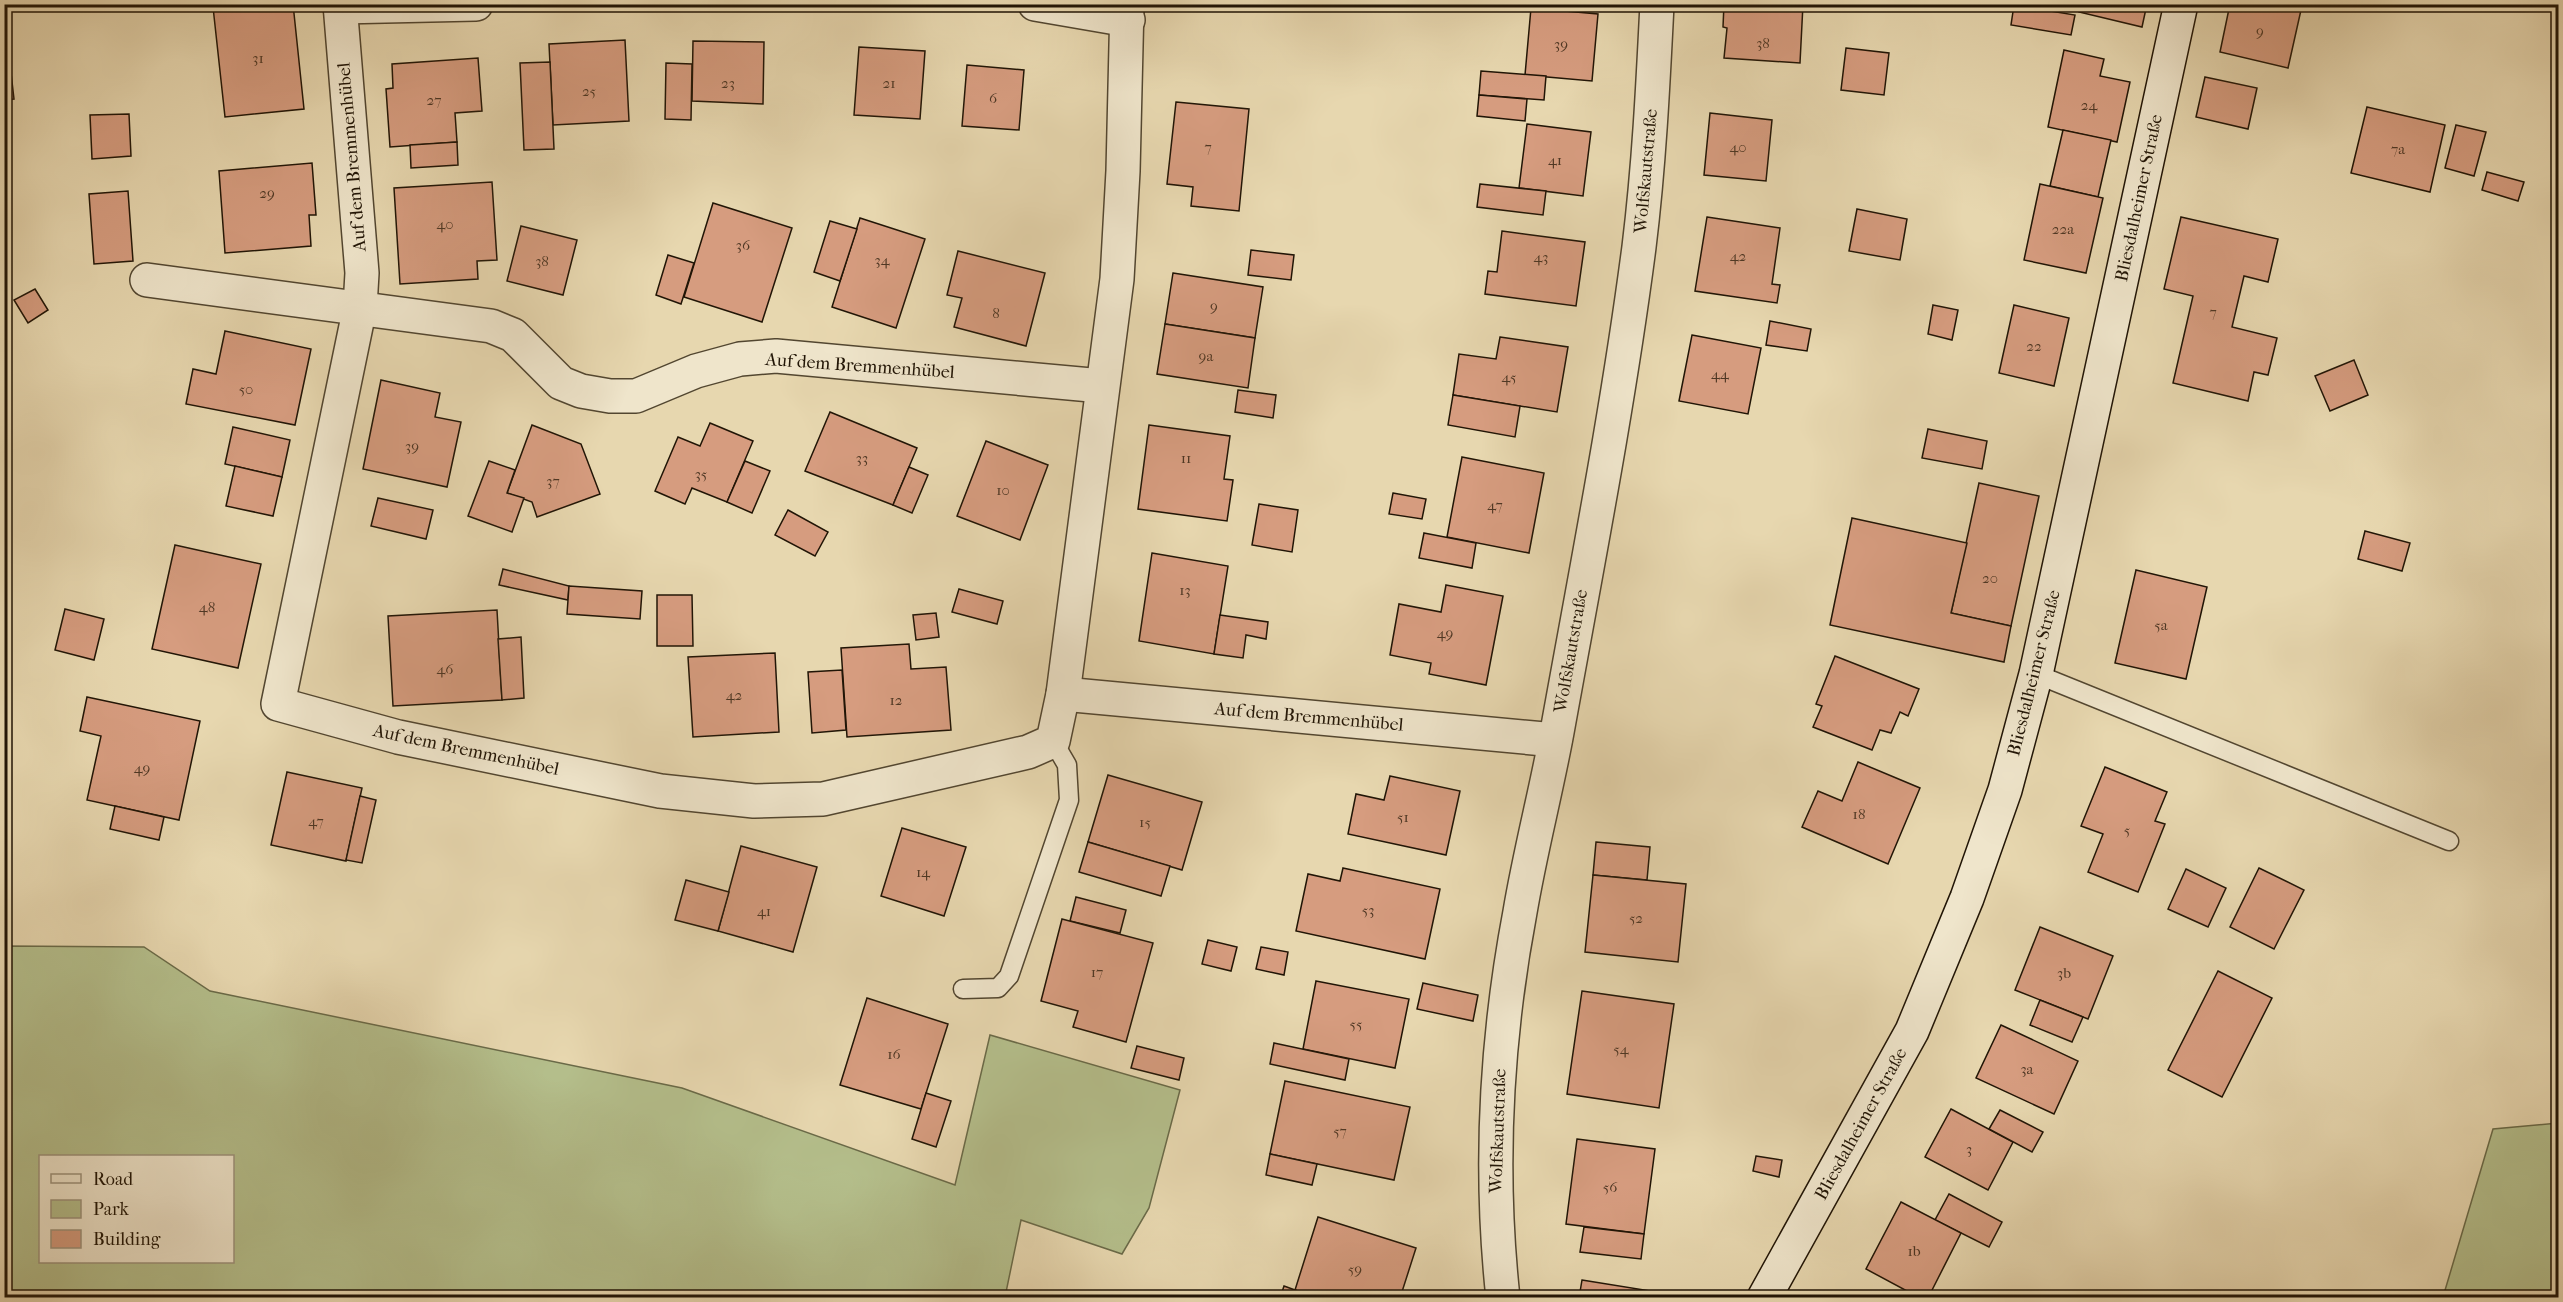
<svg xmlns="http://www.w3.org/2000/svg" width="2563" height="1302" viewBox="0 0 2563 1302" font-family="'IM FELL French Canon',serif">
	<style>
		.green { fill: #b4be8b; stroke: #6a6a48; stroke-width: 1.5; fill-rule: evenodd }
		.building { fill: #d69c7f; stroke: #211506; stroke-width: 1.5 }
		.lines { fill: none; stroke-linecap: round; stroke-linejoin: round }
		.lane-casing { stroke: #524630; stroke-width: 21 }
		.street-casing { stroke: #524630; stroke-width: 36 }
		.secondary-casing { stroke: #211506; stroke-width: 36 }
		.lane { stroke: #efe5cb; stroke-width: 18 }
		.street { stroke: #efe5cb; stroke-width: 33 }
		.secondary { stroke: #efe5cb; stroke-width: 33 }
		.labels { text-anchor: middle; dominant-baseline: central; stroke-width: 4.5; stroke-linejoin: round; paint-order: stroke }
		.number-label { font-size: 15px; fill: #4e3724 }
		.street-label { font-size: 18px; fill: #211506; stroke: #efe5cb }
	</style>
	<rect width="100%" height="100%" fill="#e7d7af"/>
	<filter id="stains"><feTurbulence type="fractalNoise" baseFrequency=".00333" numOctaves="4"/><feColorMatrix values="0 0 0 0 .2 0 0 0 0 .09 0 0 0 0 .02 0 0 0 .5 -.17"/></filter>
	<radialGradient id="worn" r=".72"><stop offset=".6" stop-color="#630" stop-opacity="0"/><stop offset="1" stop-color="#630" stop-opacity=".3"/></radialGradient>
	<g class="green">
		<path d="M5,946L144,947L210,991L682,1088L955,1185L990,1035L1180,1090L1149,1208L1122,1254L1021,1220L1005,1297H5ZM40,1156H232V1262H40Z"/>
		<path d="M2558,1123V1297H2443L2493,1129Z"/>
	</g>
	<g class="building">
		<path d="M233,4H293L304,109L225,117L213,7Z"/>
		<path d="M1724,4H1803L1800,63L1724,58L1727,28L1723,27Z"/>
		<path d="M2081,4H2147L2142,27L2079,12Z"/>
		<path d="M2230,4H2276L2301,10L2288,68L2220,52Z"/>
		<path d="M2276,4H2309L2307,11Z"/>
		<path d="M2014,5L2075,15L2071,35L2011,25Z"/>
		<path d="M1531,8L1598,14L1592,81L1525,75Z"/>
		<path d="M625,40L629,121L553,125L549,44Z"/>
		<path d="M693,41L764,42L763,104L692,101Z"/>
		<path d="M859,47L925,51L920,119L854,115Z"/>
		<path d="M1846,48L1889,53L1884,95L1841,90Z"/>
		<path d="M2064,50L2104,59L2100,76L2130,82L2117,142L2048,127Z"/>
		<path d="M478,58L482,111L455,113L457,142L390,147L386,89L393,88L392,64Z"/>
		<path d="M550,62L554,149L524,150L520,63Z"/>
		<path d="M666,63L692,64L691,120L665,119Z"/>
		<path d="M967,65L1024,70L1019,130L962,126Z"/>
		<path d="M1481,71L1546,76L1544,100L1479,95Z"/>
		<path d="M11,73L14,99L4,100V74Z"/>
		<path d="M2205,77L2257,88L2248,129L2196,117Z"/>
		<path d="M1479,95L1527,99L1525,121L1477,116Z"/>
		<path d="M1176,102L1249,109L1239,211L1191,206L1193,187L1167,184Z"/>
		<path d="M2367,107L2445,125L2430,192L2351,173Z"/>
		<path d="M1710,113L1772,120L1766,181L1704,175Z"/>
		<path d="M129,114L131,156L92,159L90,115Z"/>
		<path d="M1527,124L1591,132L1583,196L1519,188Z"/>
		<path d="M2456,125L2486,132L2474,176L2445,168Z"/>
		<path d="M2063,130L2111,140L2098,197L2050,186Z"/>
		<path d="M457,142L458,165L411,168L410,145Z"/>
		<path d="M312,163L316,215H309L311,246L225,253L219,171Z"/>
		<path d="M2487,172L2524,182L2518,201L2482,190Z"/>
		<path d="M492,182L497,260L477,261L478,279L400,284L394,188Z"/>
		<path d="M1480,184L1546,191L1543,215L1477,207Z"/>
		<path d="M2040,184L2103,198L2086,273L2024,260Z"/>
		<path d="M128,191L133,261L94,264L89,194Z"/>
		<path d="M713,203L792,228L762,322L684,297Z"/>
		<path d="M1857,209L1907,219L1900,260L1849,251Z"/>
		<path d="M1707,217L1780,228L1772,284L1780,285L1777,303L1695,291Z"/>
		<path d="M2181,217L2278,239L2268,282L2244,276L2232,327L2277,338L2268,375L2254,372L2248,401L2173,383L2193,296L2164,289Z"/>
		<path d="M860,218L925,239L896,328L832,307Z"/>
		<path d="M830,221L857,229L840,281L814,272Z"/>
		<path d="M521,226L577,240L563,295L507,281Z"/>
		<path d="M1502,231L1585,242L1576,306L1485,294L1488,271L1497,272Z"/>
		<path d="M1251,250L1294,255L1291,280L1248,275Z"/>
		<path d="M958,251L1045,273L1026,346L954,327L962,298L947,295Z"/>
		<path d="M668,255L694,263L681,304L656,295Z"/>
		<path d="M1173,273L1263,287L1255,338L1165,324Z"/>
		<path d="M35,289L48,310L28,323L14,300Z"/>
		<path d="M1933,305L1958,310L1952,340L1928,334Z"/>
		<path d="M2014,305L2069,318L2054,386L1999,373Z"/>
		<path d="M1770,321L1811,329L1807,351L1766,345Z"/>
		<path d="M1165,324L1255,338L1248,388L1157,374Z"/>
		<path d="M225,331L311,349L295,425L186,404L193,369L216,374Z"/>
		<path d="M1692,335L1761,348L1748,414L1679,401Z"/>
		<path d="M1500,337L1568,347L1557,412L1453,395L1459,354L1496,359Z"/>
		<path d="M2354,360L2368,395L2330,411L2315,376Z"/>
		<path d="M381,380L440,393L435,417L461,422L447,487L363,469Z"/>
		<path d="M1238,390L1276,395L1273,418L1235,412Z"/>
		<path d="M1453,395L1520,406L1515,437L1448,425Z"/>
		<path d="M830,412L917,448L893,505L805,471Z"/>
		<path d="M710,423L753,441L727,502L692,488L685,504L655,491L678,437L700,446Z"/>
		<path d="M532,425L581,444L600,494L537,517L532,502L507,493Z"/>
		<path d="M1149,425L1230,436L1224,479L1233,480L1227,521L1138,509Z"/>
		<path d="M233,427L290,440L282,477L225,464Z"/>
		<path d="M1928,429L1987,441L1982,469L1922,458Z"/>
		<path d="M986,441L1048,465L1020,540L957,516Z"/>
		<path d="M1462,457L1544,473L1529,553L1447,537Z"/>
		<path d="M489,461L515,470L507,493L524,498L512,532L468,516Z"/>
		<path d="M745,461L770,471L752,513L727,502Z"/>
		<path d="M235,466L282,477L273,516L226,506Z"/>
		<path d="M909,467L928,475L912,513L893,505Z"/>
		<path d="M1979,483L2039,496L2011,626L1951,613Z"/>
		<path d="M1393,493L1426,499L1422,519L1389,514Z"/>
		<path d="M378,498L433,510L426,539L371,526Z"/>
		<path d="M1259,504L1298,510L1292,552L1252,545Z"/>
		<path d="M788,510L828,532L815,556L775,535Z"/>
		<path d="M1852,518L1967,543L1951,613L2011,626L2004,662L1830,625Z"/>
		<path d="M2365,531L2410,543L2402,571L2358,559Z"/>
		<path d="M1424,533L1476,543L1472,568L1419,558Z"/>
		<path d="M175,545L261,564L238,668L152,649Z"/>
		<path d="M1152,553L1228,566L1214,654L1139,641Z"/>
		<path d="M503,569L569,586L568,600L499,585Z"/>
		<path d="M2136,570L2207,587L2186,679L2115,663Z"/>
		<path d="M1446,585L1503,596L1486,685L1429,674L1431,663L1390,655L1399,604L1441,612Z"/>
		<path d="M569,586L642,591L640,619L567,614Z"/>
		<path d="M959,589L1003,601L997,624L952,612Z"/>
		<path d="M657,595H692L693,646H657Z"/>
		<path d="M65,609L104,619L94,660L55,650Z"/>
		<path d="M497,610L502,700L393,706L388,616Z"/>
		<path d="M936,613L939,637L916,640L913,615Z"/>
		<path d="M1220,615L1268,622L1266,639L1246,635L1243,658L1214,654Z"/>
		<path d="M521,637L524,698L502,700L498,639Z"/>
		<path d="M909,644L911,669L946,667L951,730L847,737L841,648Z"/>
		<path d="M775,653L779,732L693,737L688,657Z"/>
		<path d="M1835,656L1919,689L1908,716L1900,712L1891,733L1880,730L1872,750L1813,727L1822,706L1816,704Z"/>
		<path d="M842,670L846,730L812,733L808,672Z"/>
		<path d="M87,697L200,721L179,820L87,800L101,736L80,731Z"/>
		<path d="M1858,762L1920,788L1888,864L1802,827L1818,791L1842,801Z"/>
		<path d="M2105,767L2167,792L2155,821L2165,824L2138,892L2088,872L2103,834L2081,826Z"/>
		<path d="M287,772L362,788L346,861L271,845Z"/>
		<path d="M1108,775L1202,802L1182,870L1088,842Z"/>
		<path d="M1390,776L1460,791L1446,855L1348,834L1356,794L1384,800Z"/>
		<path d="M360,796L376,800L362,863L346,860Z"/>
		<path d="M115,806L164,817L159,840L110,829Z"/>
		<path d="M902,828L966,847L944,916L881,896Z"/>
		<path d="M1088,842L1170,866L1161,896L1079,872Z"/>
		<path d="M1596,842L1650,847L1647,880L1593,875Z"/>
		<path d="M741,846L817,867L793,952L718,931Z"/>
		<path d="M1343,868L1440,889L1425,959L1296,931L1308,874L1340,881Z"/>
		<path d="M2259,868L2304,890L2274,949L2230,927Z"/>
		<path d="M2186,869L2226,888L2208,927L2168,909Z"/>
		<path d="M1593,875L1686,884L1678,962L1585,952Z"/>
		<path d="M686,880L729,892L718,931L675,920Z"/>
		<path d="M1076,897L1126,910L1120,933L1070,921Z"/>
		<path d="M1062,919L1153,943L1126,1042L1073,1027L1078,1011L1041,1001Z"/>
		<path d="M2040,927L2113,956L2088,1019L2015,990Z"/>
		<path d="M1208,940L1237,947L1231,971L1202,964Z"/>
		<path d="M1261,947L1288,952L1284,975L1256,969Z"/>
		<path d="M2218,971L2272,998L2222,1097L2168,1070Z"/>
		<path d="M1316,981L1409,999L1395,1068L1303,1049Z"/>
		<path d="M1423,983L1478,995L1473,1021L1417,1009Z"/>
		<path d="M1582,991L1674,1004L1659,1108L1567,1094Z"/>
		<path d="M867,998L948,1024L921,1109L840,1085Z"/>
		<path d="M2040,1000L2083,1017L2072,1042L2030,1025Z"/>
		<path d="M2001,1025L2078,1061L2054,1114L1976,1078Z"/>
		<path d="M1274,1043L1349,1059L1345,1080L1270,1064Z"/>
		<path d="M1137,1046L1184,1058L1179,1080L1131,1068Z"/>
		<path d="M1285,1081L1410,1107L1394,1180L1270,1154Z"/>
		<path d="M926,1093L951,1101L936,1147L912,1139Z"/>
		<path d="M1951,1109L2013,1142L1988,1190L1925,1157Z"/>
		<path d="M2000,1110L2043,1132L2032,1152L1989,1129Z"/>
		<path d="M1577,1139L1655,1149L1644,1234L1566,1224Z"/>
		<path d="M1270,1154L1317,1164L1312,1185L1266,1175Z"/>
		<path d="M1756,1156L1782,1160L1779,1177L1753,1171Z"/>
		<path d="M1949,1194L2002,1222L1989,1247L1935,1220Z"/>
		<path d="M1901,1202L1961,1233L1928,1298H1920L1866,1269Z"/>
		<path d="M1318,1217L1416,1248L1400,1298H1319L1295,1290Z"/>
		<path d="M1584,1227L1644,1234L1641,1259L1580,1252Z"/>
		<path d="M1582,1280L1657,1292L1656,1298H1579Z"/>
		<path d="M1284,1286L1295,1290L1319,1298H1280Z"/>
	</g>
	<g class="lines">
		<g class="lane-casing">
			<g id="lane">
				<path d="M2036,674L2449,841"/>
				<path d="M963,989L998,988L1009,976L1069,800L1067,765L1053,741"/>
			</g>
		</g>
		<g class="street-casing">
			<g id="street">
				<path d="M340,4L362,273L360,307L278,704L398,737L660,791L754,801L823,799L1028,752L1053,741L1063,694L1117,279L1123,171L1127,4"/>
				<path d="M1035,4L1128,20"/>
				<path d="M340,7L476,4"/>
				<path d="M147,280L491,326L513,335L561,383L581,391L610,396H636L696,371L740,359L776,356L1102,386"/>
				<path d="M1063,694L1555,740"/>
				<path d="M1503,1298C1489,1169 1496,1039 1520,912C1530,852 1546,792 1557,732C1586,571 1618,409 1639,247C1649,166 1653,85 1657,4"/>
			</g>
		</g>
		<g class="secondary-casing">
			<path id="secondary" d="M1764,1298L1912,1031L1967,898L2005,790L2036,674L2181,4"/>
		</g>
		<use href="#lane" class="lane"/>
		<use href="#street" class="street"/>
		<use href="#secondary" class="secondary"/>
	</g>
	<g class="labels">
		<g class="number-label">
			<text x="2260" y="31">9</text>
			<text x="1763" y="43">38</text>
			<text x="1561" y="44">39</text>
			<text x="258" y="58">31</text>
			<text x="728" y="83">23</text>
			<text x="889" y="83">21</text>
			<text x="589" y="91">25</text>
			<text x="993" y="98">6</text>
			<text x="434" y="100">27</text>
			<text x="2089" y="105">24</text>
			<text x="1208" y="147">7</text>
			<text x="1738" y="147">40</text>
			<text x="2398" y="149">7a</text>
			<text x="1555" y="160">41</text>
			<text x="267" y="193">29</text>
			<text x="445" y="224">40</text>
			<text x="2063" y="229">22a</text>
			<text x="743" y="245">36</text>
			<text x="1738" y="256">42</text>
			<text x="1541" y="257">43</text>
			<text x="882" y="260">34</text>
			<text x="542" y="261">38</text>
			<text x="1214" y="306">9</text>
			<text x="2213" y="312">7</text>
			<text x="996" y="313">8</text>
			<text x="2034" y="346">22</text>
			<text x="1206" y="356">9a</text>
			<text x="1720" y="374">44</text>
			<text x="1509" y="377">45</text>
			<text x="246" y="389">50</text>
			<text x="412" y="446">39</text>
			<text x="862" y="458">33</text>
			<text x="1186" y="458">11</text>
			<text x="701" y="474">35</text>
			<text x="553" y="481">37</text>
			<text x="1003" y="490">10</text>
			<text x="1495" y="505">47</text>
			<text x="1990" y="578">20</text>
			<text x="1185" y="590">13</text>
			<text x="207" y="607">48</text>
			<text x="2161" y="625">5a</text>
			<text x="1445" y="633">49</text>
			<text x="445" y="669">46</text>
			<text x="734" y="695">42</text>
			<text x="896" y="700">12</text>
			<text x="142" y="768">49</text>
			<text x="1859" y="814">18</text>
			<text x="1403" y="817">51</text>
			<text x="316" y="821">47</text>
			<text x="1145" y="822">15</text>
			<text x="2127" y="830">5</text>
			<text x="923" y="872">14</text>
			<text x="1368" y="910">53</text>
			<text x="764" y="911">41</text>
			<text x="1636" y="918">52</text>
			<text x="1097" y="972">17</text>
			<text x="2064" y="973">3b</text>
			<text x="1356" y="1024">55</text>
			<text x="1621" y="1049">54</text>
			<text x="894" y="1054">16</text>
			<text x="2027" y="1069">3a</text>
			<text x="1340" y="1131">57</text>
			<text x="1969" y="1149">3</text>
			<text x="1610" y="1187">56</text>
			<text x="1914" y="1251">1b</text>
			<text x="1355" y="1269">59</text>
		</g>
		<g class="street-label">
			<text transform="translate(352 157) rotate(-95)">Auf dem Bremmenhübel</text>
			<text transform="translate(1646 171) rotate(-85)">Wolfskautstraße</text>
			<text transform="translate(2139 198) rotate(-78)">Bliesdalheimer Straße</text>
			<text transform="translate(860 366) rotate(4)">Auf dem Bremmenhübel</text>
			<text transform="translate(1571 651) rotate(-80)">Wolfskautstraße</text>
			<text transform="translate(2034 673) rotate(-76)">Bliesdalheimer Straße</text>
			<text transform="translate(1309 717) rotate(5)">Auf dem Bremmenhübel</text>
			<text transform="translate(466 750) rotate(12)">Auf dem Bremmenhübel</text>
			<text transform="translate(1861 1124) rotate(-61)">Bliesdalheimer Straße</text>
			<text transform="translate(1498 1131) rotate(-88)">Wolfskautstraße</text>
		</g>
	</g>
	<rect width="2563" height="1302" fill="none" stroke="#e7d7af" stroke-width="24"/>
	<rect x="6" y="6" width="2551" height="1290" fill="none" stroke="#211506" stroke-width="3"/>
	<rect x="12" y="12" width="2539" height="1278" fill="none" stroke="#211506" stroke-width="1.5"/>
	<rect x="39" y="1155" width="195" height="108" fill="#efe5cb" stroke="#9d927c" stroke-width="1.5"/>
	<rect x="51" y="1174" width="30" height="9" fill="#efe5cb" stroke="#9d927c" stroke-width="1.5"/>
	<text x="93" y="1185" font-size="18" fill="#211506">Road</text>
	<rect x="51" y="1200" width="30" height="18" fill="#b4be8b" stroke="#9d927c" stroke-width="1.5"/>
	<text x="93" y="1215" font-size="18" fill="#211506">Park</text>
	<rect x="51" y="1230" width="30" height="18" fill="#d69c7f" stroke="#9d927c" stroke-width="1.5"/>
	<text x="93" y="1245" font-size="18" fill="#211506">Building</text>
	<rect width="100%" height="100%" filter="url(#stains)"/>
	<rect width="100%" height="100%" fill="url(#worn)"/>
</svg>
